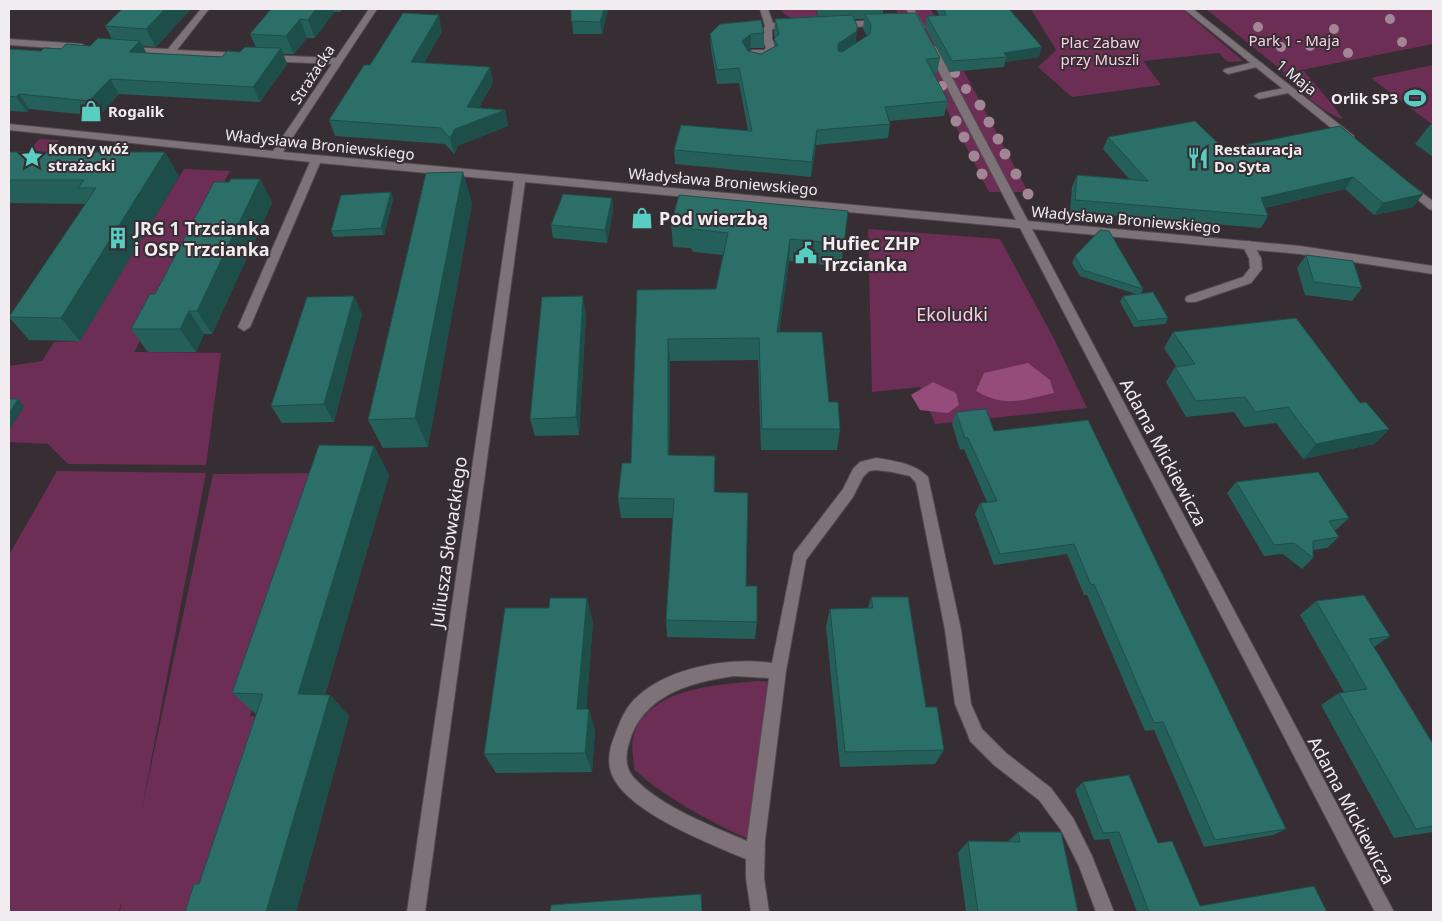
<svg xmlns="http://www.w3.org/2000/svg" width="1442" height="921" viewBox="0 0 1442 921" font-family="'Noto Sans',sans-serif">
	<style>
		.green { fill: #6d2e56 }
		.forest { fill: #964c7a }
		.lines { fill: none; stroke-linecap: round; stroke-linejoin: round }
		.service-casing { stroke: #514a4e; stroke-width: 2 }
		.minor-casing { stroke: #514a4e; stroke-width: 2 }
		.service { fill: #7c7277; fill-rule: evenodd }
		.minor { fill: #7c7277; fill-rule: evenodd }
		.tree { fill: #a28695 }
		.wall { fill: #255f59; fill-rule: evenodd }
		.shaded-wall { fill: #1e4e49 }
		.building { fill: #2b6f68; stroke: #1e4e49 }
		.labels { text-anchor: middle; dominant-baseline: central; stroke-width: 4; stroke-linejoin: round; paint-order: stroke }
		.far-park-label { font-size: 15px; fill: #facee6; stroke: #372e33 }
		.far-street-label { font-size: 15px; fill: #f1ecef; stroke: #372e33 }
		.far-poi-label { font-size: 15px; font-weight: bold; fill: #f1ecef; stroke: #372e33; text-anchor: start }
		.poi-label { font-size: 18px; font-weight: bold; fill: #f1ecef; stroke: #372e33; text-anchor: start }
		.park-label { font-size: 18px; fill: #facee6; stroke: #372e33 }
		.street-label { font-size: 18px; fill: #f1ecef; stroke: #372e33 }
	</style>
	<rect width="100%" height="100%" fill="#372e33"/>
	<g class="green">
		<path d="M780,9H815L819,19C804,20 789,22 780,9Z"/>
		<path d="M896,9H931L1028,192H989Z"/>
		<path d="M1031,9H1182L1243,61L1228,62L1219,53L1143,61L1161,85L1072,97L1038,67L1056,50Z"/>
		<path d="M1206,9H1433V44L1291,72L1304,71L1330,102L1343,119C1320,112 1300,89 1282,74L1285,73Z"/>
		<path d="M1433,65V125L1371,78Z"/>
		<path d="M39,139L59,140L32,172L13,173Z"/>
		<path d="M184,169L230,171L134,352L221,353L206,465L68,464L48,444L9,442V430L24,406L9,405V366L42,361L54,342L80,341Z"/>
		<path d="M868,229L1000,239L1053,337L1087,408L935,424L920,387L872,392Z"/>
		<path d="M57,471L206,473L141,813L213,474L332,473L250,716L281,719L186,912L120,911L122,900L119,911L9,912V555Z"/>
		<path d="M758,681L776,682L753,841C716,825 663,797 634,769C634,760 631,747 633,738C646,688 715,685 758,681Z"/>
	</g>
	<g class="forest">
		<path d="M1028,363L1050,380L1054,393C1022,400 1006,408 976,391L984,373Z"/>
		<path d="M933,382L956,393L959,405L948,413L920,410L911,395Z"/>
	</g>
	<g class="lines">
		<g class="service-casing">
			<g id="service">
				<path d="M760,9H768L773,23H793L797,26L793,29H772V39L776,48L771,53L775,59L761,67L748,64L744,56L752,50H764L766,48C763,39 760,34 765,26ZM757,55H763L765,58L760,61L755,60L754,57Z"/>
				<path d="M883,20L887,23L886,25L839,28L835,25L839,22Z"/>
				<path d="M1258,61L1263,64L1261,66L1228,74L1223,71L1225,69Z"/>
				<path d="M1290,87L1293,88V92L1259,99L1254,96L1259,93Z"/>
				<path d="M1248,241L1252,242L1261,258L1262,269L1251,283L1195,302H1187L1185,299L1187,296L1243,277L1250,268L1249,258L1242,245Z"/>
			</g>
		</g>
		<g class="minor-casing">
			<g id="minor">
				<path d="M201,9H209L177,50L242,53L245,54V58L126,53L121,50L126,47L168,49Z"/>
				<path d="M369,9H377L283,152L1016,220L926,47L931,44L936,47L1028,221L1300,246L1433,266V274L1300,254L1032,229L1394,912H1375L1020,228L525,182L425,912H407L514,181L320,163L250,327L244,331L238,327L310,162L9,130V124L273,151L332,64L266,61L261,58L266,55L336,58Z"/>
				<path d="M906,9H914L925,28L924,30H918Z"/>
				<path d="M1184,9H1193L1354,136V140H1346Z"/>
				<path d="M9,39L82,44L87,47L82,50L9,45Z"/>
				<path d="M1407,182L1433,201V210L1429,209L1403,187L1402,185L1403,183Z"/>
				<path d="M876,458C895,461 914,463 928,477L961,630L971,704L982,729L1006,753L1051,788L1073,818L1092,856L1114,912H1096L1079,866L1061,830L1039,800L994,765L970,741L968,735L955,704L945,630L916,483L910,476L892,472L876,470L869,471L863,477L853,497L806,560L786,671L765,840L764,878L769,912H751L746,878V859C710,844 633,814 614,779C606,765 609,749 615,735C620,721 626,706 638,696C670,667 730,657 772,663L794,553L843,489L853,469L860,462ZM734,676L769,678L747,841C712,826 661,807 634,778C625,768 625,756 629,743C642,695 691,682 734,676Z"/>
			</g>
		</g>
		<use href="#service" class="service"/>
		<use href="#minor" class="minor"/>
	</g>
	<g class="tree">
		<circle cx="1390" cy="19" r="5"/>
		<circle cx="1258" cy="27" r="5"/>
		<circle cx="1334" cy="29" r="5"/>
		<circle cx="1402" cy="42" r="5"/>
		<circle cx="1310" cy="46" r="5"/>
		<circle cx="1281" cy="47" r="5"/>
		<circle cx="1348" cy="53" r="5"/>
		<circle cx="955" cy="73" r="5"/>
		<circle cx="942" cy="86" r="5"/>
		<circle cx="966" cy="89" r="5"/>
		<circle cx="980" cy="105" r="5.5"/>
		<circle cx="956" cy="121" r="5.5"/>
		<circle cx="989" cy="122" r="5.5"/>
		<circle cx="964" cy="137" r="5.5"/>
		<circle cx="998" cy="139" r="5.5"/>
		<circle cx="1005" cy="154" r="5.5"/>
		<circle cx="974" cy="156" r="5.5"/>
		<circle cx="982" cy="174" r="5.5"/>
		<circle cx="1016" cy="174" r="5.5"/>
		<circle cx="1028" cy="194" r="5.5"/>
	</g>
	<g class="wall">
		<path d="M122,9H191L156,47L143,46L146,53L222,57L256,47L250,34L271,9H342L340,12H334L315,38H307L294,54H283L287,64L260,102L119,94L99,116L29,109L27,112L9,111V49L41,51L90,46L112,39L105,26Z"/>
		<path d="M571,9H608L602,34H573Z"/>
		<path d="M816,9H883V14L940,58L937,73H933L948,101L944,116L889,121L890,124L888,138L816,145L811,177L675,164L674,150L748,130L739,83L717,84L711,49L710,34L764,33V48H751L748,51L761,54L774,47V39L775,38L774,33L775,19L818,16ZM854,19H864L863,29L867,36L855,44L857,31Z"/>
		<path d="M936,9H1009L1039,57L1005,62L1004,67L950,72L925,26L927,16L939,15Z"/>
		<path d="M442,31L424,63L490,67L493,82L479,108L505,110L508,126L459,145L454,154L445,144L335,136L329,120L370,65Z"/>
		<path d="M1433,124V157L1415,144L1429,126Z"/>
		<path d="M1340,126L1423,194L1413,207L1374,215L1345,189L1265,208L1268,216L1261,228L1070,212L1072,187L1077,175L1130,180L1103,149L1108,137L1224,149Z"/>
		<path d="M9,152L179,176L80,341L29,340L9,317L86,204L9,203Z"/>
		<path d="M260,179L272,203L212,334H204L196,352H148L131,329L229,182Z"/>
		<path d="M612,198L613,211L607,243L553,238L551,225Z"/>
		<path d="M393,199L384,235L334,237L331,231Z"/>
		<path d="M472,203L428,447L383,448L368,420Z"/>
		<path d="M671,224L844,244L841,267L789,261L779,332L829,402L840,429L837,450H761L758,360L670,361L669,455L715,476V492L746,586L757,622L755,639L667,637L666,620L673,518H621L618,498L631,463L637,290L716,289L723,255L694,252L690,248L673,247Z"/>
		<path d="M1306,255L1362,288L1352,301L1305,295L1297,268Z"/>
		<path d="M1075,256L1143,289L1141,294L1168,318L1165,324L1134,327L1120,302L1123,296L1136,294L1080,276L1072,263Z"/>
		<path d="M362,314L334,422L282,423L271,406Z"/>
		<path d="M586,314L579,435L535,436L530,419Z"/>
		<path d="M1173,332L1360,403L1389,429L1374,444L1303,459L1276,423L1244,427L1234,412L1186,417L1166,382L1175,367L1176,366L1164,348Z"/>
		<path d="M956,412L994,431L1286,829L1273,835L1204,847L1154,730L1145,731L1087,595H1084L1067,554L994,565L975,514L980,503L987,502L964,449L960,450L952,424Z"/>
		<path d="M374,446L389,475L325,695H330L349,716L296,912H185L199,884L256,714L232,693Z"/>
		<path d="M1236,482L1349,518L1337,529L1334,530L1339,537L1327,548L1313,550V558L1302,569L1283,554L1264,556L1227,493Z"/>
		<path d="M871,597L926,707L944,750L935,764L840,767L826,627L830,609L868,608Z"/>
		<path d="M1316,601L1390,636L1374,647L1433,744V832L1394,838L1321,705L1339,693L1344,692L1300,615Z"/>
		<path d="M593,622L586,709L595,730L592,772L496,773L484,754Z"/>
		<path d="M1083,782L1158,843L1200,906L1327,912H1137L1109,839L1094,840L1075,790Z"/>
		<path d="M1018,832L1078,912H966L958,853L968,841L1007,842Z"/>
	</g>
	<g class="shaded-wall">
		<path d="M165,9H191L156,47L146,29Z"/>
		<path d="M316,9H332L334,12L315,38L308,20Z"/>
		<path d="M604,9H608L602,34L600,22Z"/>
		<path d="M439,15L442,31L416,78L411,62Z"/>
		<path d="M300,19L307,38L294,54L286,36Z"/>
		<path d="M857,31L855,45L837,58L838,44Z"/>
		<path d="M751,34V48L742,56V41Z"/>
		<path d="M140,41L148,56L129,52Z"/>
		<path d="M1042,47L1039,57L1005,62L1007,57L1004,53Z"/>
		<path d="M281,48L287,64L260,102L253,87Z"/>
		<path d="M490,67L493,82L471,123L467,107Z"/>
		<path d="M110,79L119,94L99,116L89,101Z"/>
		<path d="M19,94L29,109L27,112L16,97Z"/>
		<path d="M505,110L508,126L459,145L454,154L450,138L455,129Z"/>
		<path d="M817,130L816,145L811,177L812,162Z"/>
		<path d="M165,152L179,176L80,341L61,318Z"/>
		<path d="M463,172L472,203L428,447L415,418Z"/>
		<path d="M1353,177L1345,189L1254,210L1261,198Z"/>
		<path d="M260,179L272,203L212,334L197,311Z"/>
		<path d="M391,192L393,199L384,235L381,228Z"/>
		<path d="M1423,194L1413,207L1374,215L1383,203Z"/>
		<path d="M612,198L613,211L607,243L605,230Z"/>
		<path d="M790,239L789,261L776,354L777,332Z"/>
		<path d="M354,296L362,314L334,422L324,404Z"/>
		<path d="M583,296L586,314L579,435L576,417Z"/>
		<path d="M189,311L204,334L196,352L180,329Z"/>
		<path d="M668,339L670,361L669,475L668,455Z"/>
		<path d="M18,399L24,406L9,430V414Z"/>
		<path d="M1389,429L1374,444L1303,459L1316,444Z"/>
		<path d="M374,446L389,475L319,715L298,694Z"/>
		<path d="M587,598L593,622L585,730L577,709Z"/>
		<path d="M330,695L349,716L296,912H266Z"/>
		<path d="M589,709L595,730L592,772L585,753Z"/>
	</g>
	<g class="building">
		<path d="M122,9H165L146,29L105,26Z"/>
		<path d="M271,9H316L308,20L300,19L286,36L250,34Z"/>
		<path d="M571,9H604L600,22L571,21Z"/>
		<path d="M943,9H1009L1042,47L1004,53L1007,57L952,61L927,16L946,15Z"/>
		<path d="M403,13L439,15L411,62L490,67L467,107L505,110L455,129L450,138L441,128L329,120L364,65H370Z"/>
		<path d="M916,13L940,58L926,59L948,101L885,107L890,124L817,130L812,162L674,150L681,125L752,131L739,68L717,70L710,34L720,24L761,20L764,33L751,34L742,41L748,51L761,54L778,45L774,39L779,34L775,19L852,15L857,25V31L838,44V51L842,52L870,34L871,25L865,14Z"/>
		<path d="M98,38L140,41L129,52L222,57L227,51L240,52L245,47L281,48L253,87L110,79L89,101L19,94L16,97L9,96V49L41,51L44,48L61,49L66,44L90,46Z"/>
		<path d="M1195,121L1224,149L1340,126L1423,194L1383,203L1353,177L1261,198L1268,216L1075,200L1077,175L1148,181L1108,137Z"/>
		<path d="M1433,124V129L1429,126Z"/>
		<path d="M9,152H165L61,318L9,317L96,188H78L84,180H9Z"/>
		<path d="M463,172L415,418L368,420L426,173Z"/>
		<path d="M231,179H260L197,311H189L180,329H131L150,294H155L214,182H229Z"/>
		<path d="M391,192L381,228L331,231L341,195Z"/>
		<path d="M563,194L612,198L605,230L551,225Z"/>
		<path d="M679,195L848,211L844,244L790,239L777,332H822L829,402H838L840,429H762L759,338L668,339V455L715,456L714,492L748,493L746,586H757V622L666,620L674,499L618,498L622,463H631L637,290L716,289L728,233L693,229L689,226L671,224Z"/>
		<path d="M1100,230L1109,231L1143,289L1083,270L1075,256Z"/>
		<path d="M1306,255L1353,261L1362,288L1314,282Z"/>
		<path d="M1153,292L1168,318L1138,321L1123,296Z"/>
		<path d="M354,296L324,404L271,406L307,297Z"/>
		<path d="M583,296L576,417L530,419L542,297Z"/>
		<path d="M1296,318L1360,403L1366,402L1389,429L1316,444L1288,407L1255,412L1245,397L1196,401L1175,367L1195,364L1173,332Z"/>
		<path d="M9,399H18L9,414Z"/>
		<path d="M986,409L994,431L1088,420L1286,829L1215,840L1163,722L1154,723L1094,584L1091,585L1074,544L1000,554L980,503L997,501L968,438H965L956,412Z"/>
		<path d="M319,445L374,446L298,694L330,695L266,912H185L194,884H199L263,694L232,693Z"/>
		<path d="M1318,472L1349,518L1329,521L1339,537L1313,541V558L1294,543L1274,545L1236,482Z"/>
		<path d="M1364,595L1390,636L1369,639L1433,744V826L1416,829L1339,693L1367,689L1316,601Z"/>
		<path d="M871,597H908L926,707H937L944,750L845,752L830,609L873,608Z"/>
		<path d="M550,598H587L577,709H589L585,753L484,754L505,608H549Z"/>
		<path d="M1129,775L1158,843L1172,841L1200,906L1314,886L1327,912H1149L1119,832L1103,833L1083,782Z"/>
		<path d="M1018,832H1061L1078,912H978L968,841L1020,842Z"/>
		<path d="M701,894L702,912H550L551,905Z"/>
	</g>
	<defs>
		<g id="stadium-bare" transform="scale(1.725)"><path d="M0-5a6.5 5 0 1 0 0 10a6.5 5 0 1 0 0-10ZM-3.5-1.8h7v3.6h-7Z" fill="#57cec1" stroke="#372e33" stroke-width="2.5" paint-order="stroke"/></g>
		<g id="shop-bare" transform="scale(1.725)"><path d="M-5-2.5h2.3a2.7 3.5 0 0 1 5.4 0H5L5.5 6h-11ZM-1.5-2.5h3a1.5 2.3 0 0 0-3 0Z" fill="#57cec1" stroke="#372e33" stroke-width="2.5" paint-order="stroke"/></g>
		<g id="sight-bare" transform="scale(1.725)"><path d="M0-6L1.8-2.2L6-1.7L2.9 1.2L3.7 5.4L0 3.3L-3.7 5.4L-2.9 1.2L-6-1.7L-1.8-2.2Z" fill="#57cec1" stroke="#372e33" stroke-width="2.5" paint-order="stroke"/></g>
		<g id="restaurant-bare" transform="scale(1.725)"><path d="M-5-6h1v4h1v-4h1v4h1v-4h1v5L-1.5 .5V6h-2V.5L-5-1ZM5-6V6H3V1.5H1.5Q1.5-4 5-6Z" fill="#57cec1" stroke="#372e33" stroke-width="2.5" paint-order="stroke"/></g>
		<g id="building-bare" transform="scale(1.725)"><path d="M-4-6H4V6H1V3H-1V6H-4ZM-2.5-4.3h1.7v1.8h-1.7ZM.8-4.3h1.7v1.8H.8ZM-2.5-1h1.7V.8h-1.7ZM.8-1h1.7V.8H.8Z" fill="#57cec1" stroke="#372e33" stroke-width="2.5" paint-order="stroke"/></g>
		<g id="civic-bare" transform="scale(1.725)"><path d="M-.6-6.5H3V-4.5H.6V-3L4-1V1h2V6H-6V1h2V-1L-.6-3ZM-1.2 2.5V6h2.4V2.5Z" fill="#57cec1" stroke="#372e33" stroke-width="2.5" paint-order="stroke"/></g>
	</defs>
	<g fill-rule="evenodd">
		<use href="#stadium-bare" x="1415" y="98"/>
		<use href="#shop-bare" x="91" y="111"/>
		<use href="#sight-bare" x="32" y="157"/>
		<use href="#restaurant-bare" x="1198" y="158"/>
		<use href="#shop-bare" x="642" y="218"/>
		<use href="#building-bare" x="118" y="238"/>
		<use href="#civic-bare" x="806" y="253"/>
	</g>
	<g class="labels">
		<g class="far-park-label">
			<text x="1294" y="40">Park 1 - Maja</text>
			<text x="1100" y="42">Plac Zabaw<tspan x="1100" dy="17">przy Muszli</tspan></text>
		</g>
		<g class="far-street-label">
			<text transform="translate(312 74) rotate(-57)">Strażacka</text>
			<text transform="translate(1297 77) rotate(39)">1 Maja</text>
			<text transform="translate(320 144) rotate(6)">Władysława Broniewskiego</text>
			<text transform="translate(723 181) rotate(5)">Władysława Broniewskiego</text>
			<text transform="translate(1126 219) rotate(5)">Władysława Broniewskiego</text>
		</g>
		<g class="far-poi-label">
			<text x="1398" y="98" text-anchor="end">Orlik SP3</text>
			<text x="108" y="111">Rogalik</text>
			<text x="48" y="148">Konny wóż<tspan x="48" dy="17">strażacki</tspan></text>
			<text x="1214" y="149">Restauracja<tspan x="1214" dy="17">Do Syta</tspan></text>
		</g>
		<g class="poi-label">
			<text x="659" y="218">Pod wierzbą</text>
			<text x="134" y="228">JRG 1 Trzcianka<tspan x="134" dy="21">i OSP Trzcianka</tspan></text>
			<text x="822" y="243">Hufiec ZHP<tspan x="822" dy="21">Trzcianka</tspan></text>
		</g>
		<g class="park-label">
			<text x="952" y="314">Ekoludki</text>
		</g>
		<g class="street-label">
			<text transform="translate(1164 452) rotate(62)">Adama Mickiewicza</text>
			<text transform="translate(448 542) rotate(-82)">Juliusza Słowackiego</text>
			<text transform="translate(1352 810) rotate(62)">Adama Mickiewicza</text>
		</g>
	</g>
	<rect width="1442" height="921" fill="none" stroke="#f1ecef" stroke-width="20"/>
</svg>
